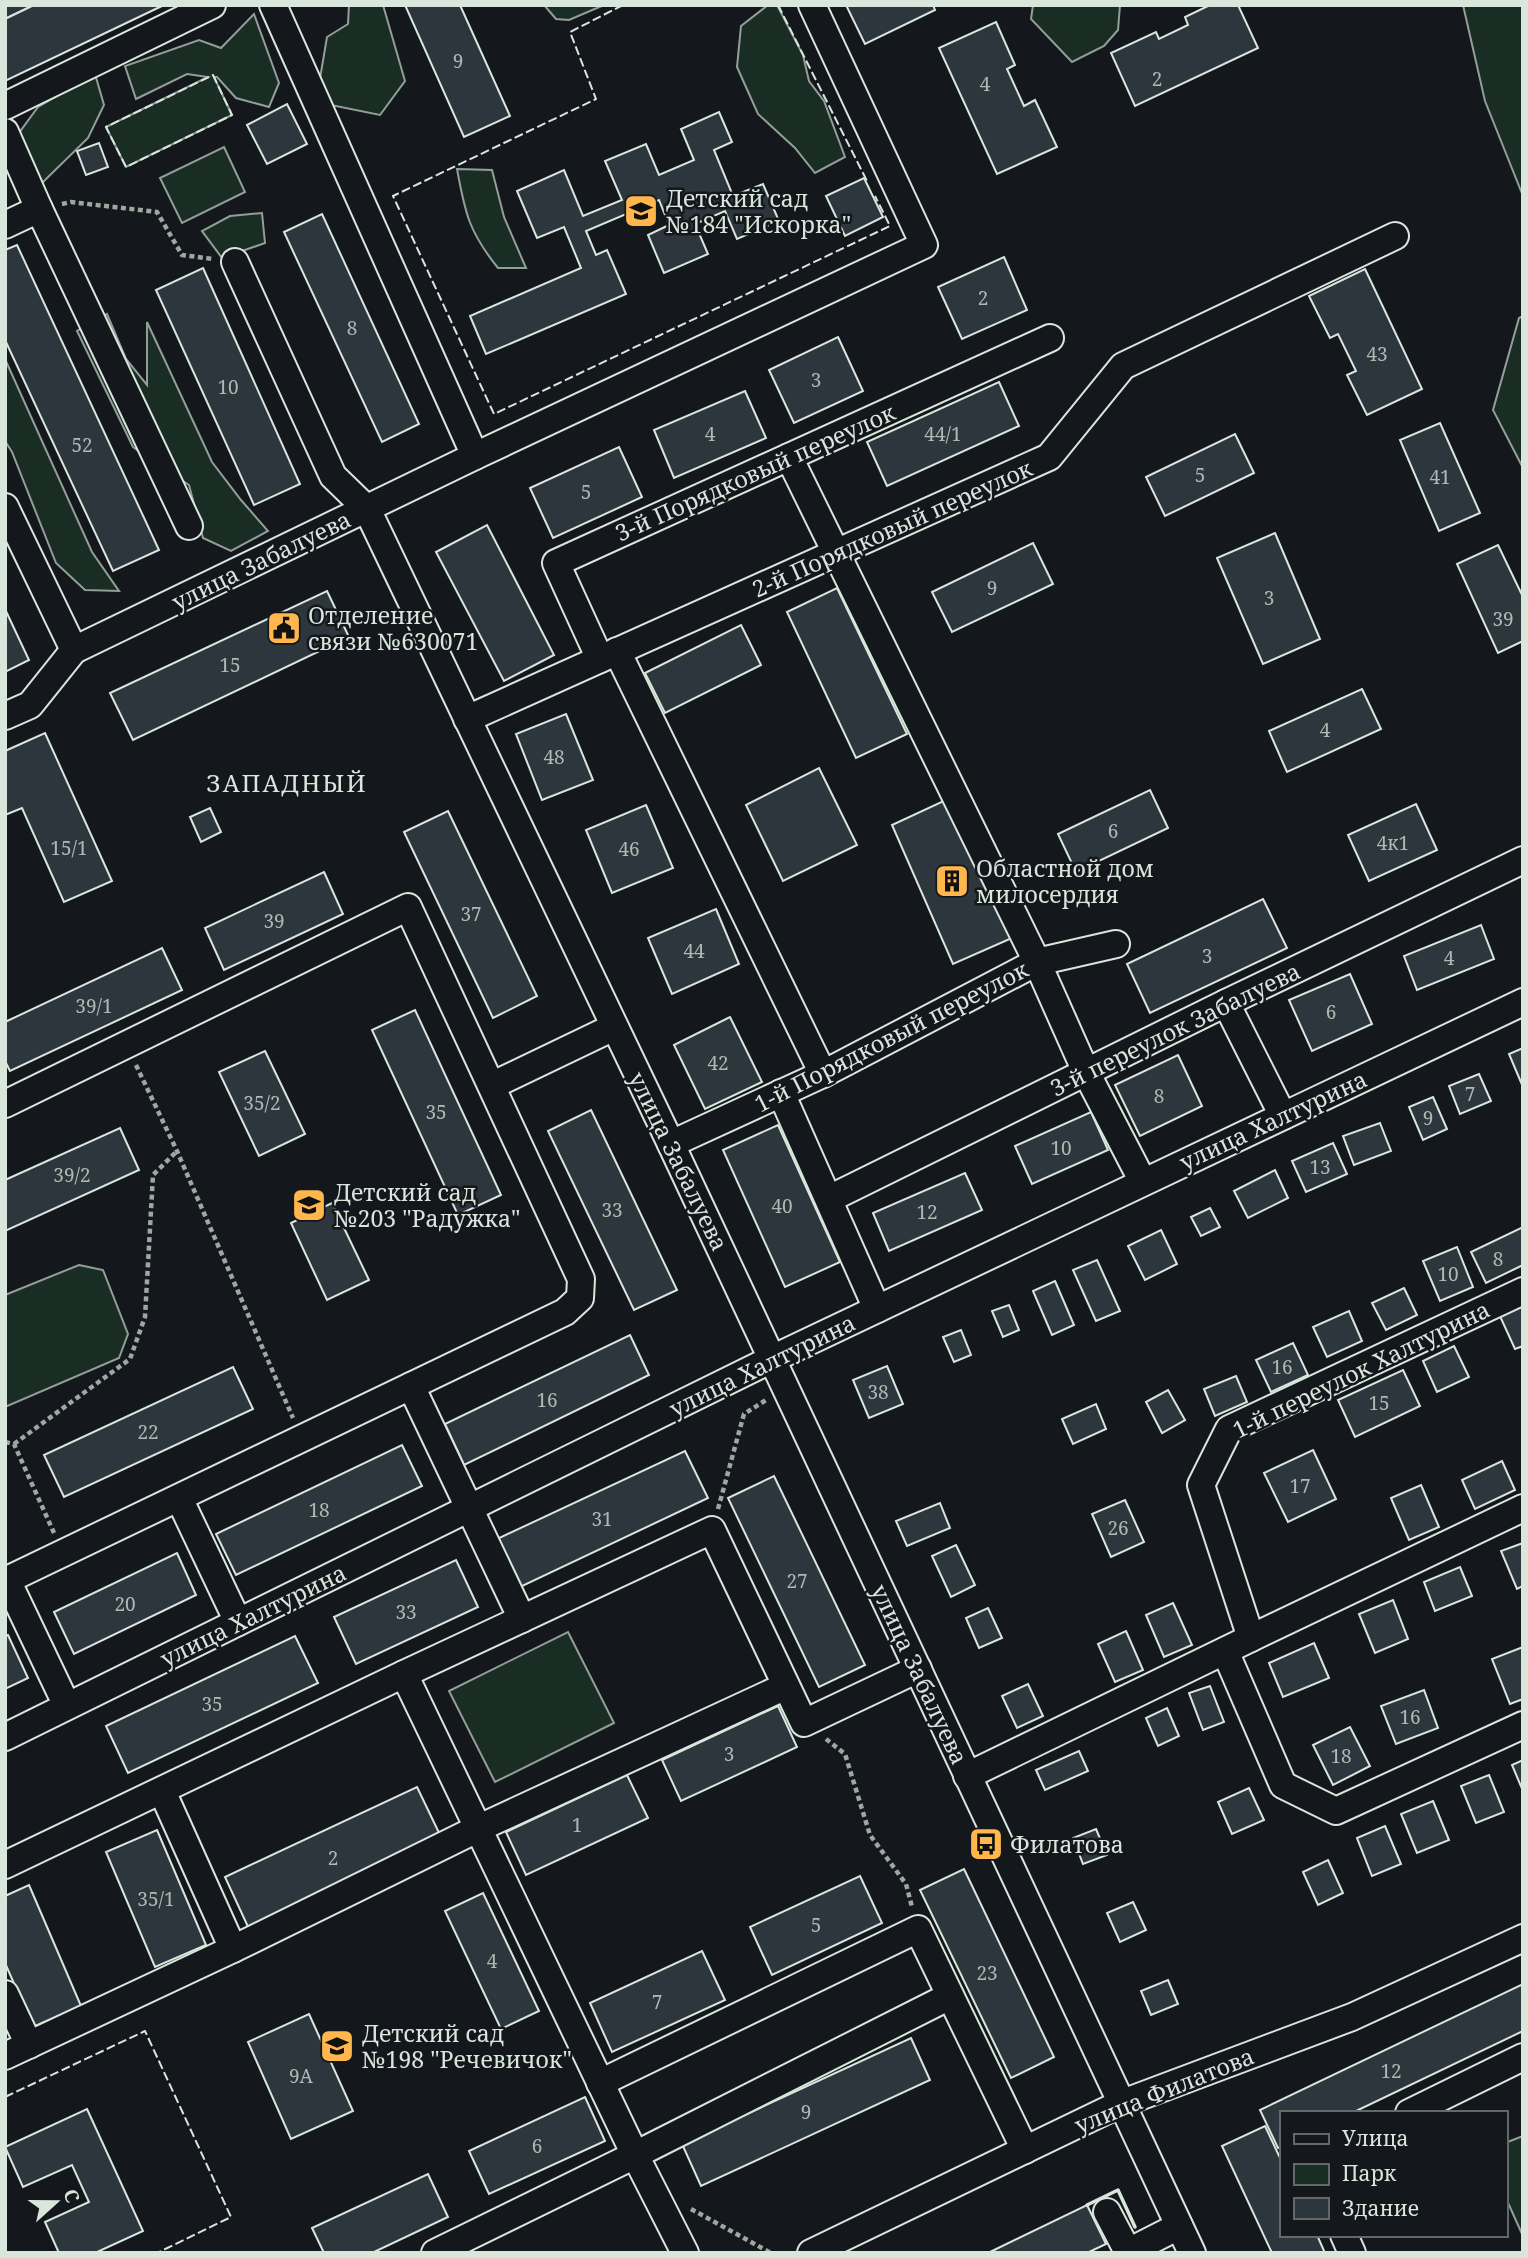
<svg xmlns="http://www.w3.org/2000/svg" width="1528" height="2258" viewBox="0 0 1528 2258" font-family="'Noto Serif',serif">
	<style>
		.green { fill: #1a2d24; stroke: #939e99; stroke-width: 2 }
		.building { fill: #2c363c; stroke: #d8e6dc; stroke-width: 2 }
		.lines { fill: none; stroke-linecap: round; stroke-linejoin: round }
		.minor-casing { stroke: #d8e6dc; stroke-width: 30 }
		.path { stroke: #9da8a2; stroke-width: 4.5; stroke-dasharray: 5 3.5; stroke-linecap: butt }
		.minor { stroke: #14181c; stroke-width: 26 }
		.fence { stroke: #d8e6dc; stroke-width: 2; stroke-dasharray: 9 3.5; stroke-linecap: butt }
		.wall { stroke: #d8e6dc; stroke-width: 3.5 }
		.labels { text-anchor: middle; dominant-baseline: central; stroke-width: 5; stroke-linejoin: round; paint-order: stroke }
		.number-label { font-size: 19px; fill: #adbab4 }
		.poi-label { font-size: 23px; fill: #d8e6dc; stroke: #14181c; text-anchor: start }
		.street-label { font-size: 23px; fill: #d8e6dc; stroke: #14181c }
		.neighbourhood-label { font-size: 24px; letter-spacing: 2px; fill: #d8e6dc; stroke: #14181c }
	</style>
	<rect width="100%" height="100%" fill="#14181c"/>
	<g class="green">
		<path d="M349,5H383L405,81L380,115L316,102L327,37L348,24Z"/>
		<path d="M544,5H604L569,20L556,19Z"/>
		<path d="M768,5H777L803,55L809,81L824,101L845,157L815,173L795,148L758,114L737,67L741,26Z"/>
		<path d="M1033,5H1120L1118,30L1104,46L1072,62L1031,19Z"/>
		<path d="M1463,5H1523V196L1485,101Z"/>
		<path d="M254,14L279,83L269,107L236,98L217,77H214L232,115L126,167L106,127L208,77L187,74L136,99L125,66L199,40L221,48Z"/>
		<path d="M95,74L104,105L88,138L40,185L19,133L38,107Z"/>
		<path d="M224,147L245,192L182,223L160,178Z"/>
		<path d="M457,169L492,170L504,217L526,268H498C469,232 465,213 457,169Z"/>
		<path d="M262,213L265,243L222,258L202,231L230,216Z"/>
		<path d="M107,314L126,359L147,385V322L212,462L241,500L268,531L231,551L203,538L189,485L133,447L77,331Z"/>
		<path d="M1523,316V468L1493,410L1519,318Z"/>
		<path d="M5,359L92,552L119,591L85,590L56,563L12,452L5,441Z"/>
		<path d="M79,1265L103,1270L128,1334L119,1358L5,1407V1295Z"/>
		<path d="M568,1632L614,1723L495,1782L449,1691Z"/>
		<path d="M1523,2136V2234H1522L1505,2196V2143Z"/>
	</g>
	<g class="building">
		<path d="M5,5H34L5,19Z"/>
		<path d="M34,5H164L5,81V19Z"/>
		<path d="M405,5H460L510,116L464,137Z"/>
		<path d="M846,5H933L935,10L865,44Z"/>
		<path d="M1210,5H1238L1258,48L1135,106L1111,53L1156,32L1159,39L1188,25L1185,17Z"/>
		<path d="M996,22L1015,65L1007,69L1024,106L1035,100L1057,147L997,174L939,48Z"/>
		<path d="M287,104L307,144L267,164L247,125Z"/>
		<path d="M719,112L732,142L714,150L733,196L763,184L779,221L737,239L725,211L695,224L708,254L664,273L648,235L669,225L659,200L586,231L596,255L607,250L626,294L486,354L470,316L581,268L564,227L537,238L517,191L564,170L583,216L622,200L605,161L646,144L659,175L694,160L681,129Z"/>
		<path d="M99,143L108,167L86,175L77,151Z"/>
		<path d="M864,178L883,217L845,236L826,196Z"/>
		<path d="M322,214L419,424L382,442L284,232Z"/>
		<path d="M17,245L159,550L113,571L5,340V250Z"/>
		<path d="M1004,257L1027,310L962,339L938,287Z"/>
		<path d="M203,268L300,484L254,505L156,290Z"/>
		<path d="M1365,269L1422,389L1367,415L1347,375L1356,371L1338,334L1330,338L1309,296Z"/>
		<path d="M838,337L863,391L794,423L769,370Z"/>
		<path d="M999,382L1019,426L887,486L867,442Z"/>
		<path d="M745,391L766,438L674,478L654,430Z"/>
		<path d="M1440,423L1480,513L1439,531L1400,440Z"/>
		<path d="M1235,434L1254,473L1165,516L1146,477Z"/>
		<path d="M619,447L642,497L553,538L530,488Z"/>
		<path d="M487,525L554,655L504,681L436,552Z"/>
		<path d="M1275,533L1320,639L1263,664L1217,558Z"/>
		<path d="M1033,543L1053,584L952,632L932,592Z"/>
		<path d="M1498,545L1523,597V641L1498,653L1457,564Z"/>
		<path d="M837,588L907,734L856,758L787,612Z"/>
		<path d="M327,591L349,637L133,740L110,693Z"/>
		<path d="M5,609L29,660L5,672Z"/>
		<path d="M741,625L761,665L665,713L645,673Z"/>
		<path d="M1362,689L1381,729L1287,772L1269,731Z"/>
		<path d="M566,714L593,780L542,800L516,734Z"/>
		<path d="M45,733L112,881L64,902L22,808L5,815V751Z"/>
		<path d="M819,768L857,845L783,881L746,805Z"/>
		<path d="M1150,790L1168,828L1076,872L1058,834Z"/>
		<path d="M950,798L1012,938L953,964L892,825Z"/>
		<path d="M1416,804L1437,850L1369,881L1348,835Z"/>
		<path d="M646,805L673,868L612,893L586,830Z"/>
		<path d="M210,808L221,832L201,842L190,817Z"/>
		<path d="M448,811L537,996L493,1018L404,832Z"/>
		<path d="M324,872L343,914L224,970L205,928Z"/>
		<path d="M1263,899L1287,948L1150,1013L1127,964Z"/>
		<path d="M716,909L739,964L672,994L648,938Z"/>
		<path d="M1481,925L1494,959L1417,990L1404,956Z"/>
		<path d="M162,948L182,990L10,1071L5,1061V1022Z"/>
		<path d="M1350,974L1372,1024L1312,1051L1289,1000Z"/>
		<path d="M415,1010L501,1195L458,1215L372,1030Z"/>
		<path d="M730,1017L762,1082L705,1109L674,1045Z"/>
		<path d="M1523,1048V1087L1509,1054Z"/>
		<path d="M265,1051L305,1134L259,1156L219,1072Z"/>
		<path d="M1178,1055L1202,1106L1140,1136L1115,1085Z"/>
		<path d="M1479,1074L1491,1101L1460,1114L1449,1086Z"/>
		<path d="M1433,1097L1447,1129L1423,1140L1409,1107Z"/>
		<path d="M591,1110L677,1290L634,1310L548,1131Z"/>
		<path d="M1091,1112L1108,1150L1032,1184L1015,1146Z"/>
		<path d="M1380,1123L1391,1151L1354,1165L1343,1136Z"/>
		<path d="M778,1125L840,1262L785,1287L723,1150Z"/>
		<path d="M120,1128L139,1170L5,1231V1180Z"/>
		<path d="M1333,1143L1347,1174L1306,1192L1292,1161Z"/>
		<path d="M1275,1170L1288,1198L1248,1218L1234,1191Z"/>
		<path d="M965,1173L982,1210L889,1251L873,1213Z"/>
		<path d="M332,1203L369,1280L327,1300L291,1223Z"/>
		<path d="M1210,1208L1220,1227L1201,1236L1191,1217Z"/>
		<path d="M1523,1227V1265L1486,1283L1471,1252Z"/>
		<path d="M1161,1230L1177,1264L1145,1280L1128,1246Z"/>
		<path d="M1457,1247L1473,1287L1440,1301L1423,1261Z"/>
		<path d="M1097,1260L1120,1311L1096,1321L1073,1270Z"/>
		<path d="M1055,1281L1074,1325L1052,1335L1033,1291Z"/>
		<path d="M1404,1288L1417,1315L1386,1330L1372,1303Z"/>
		<path d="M1523,1303V1346L1515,1349L1499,1314Z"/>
		<path d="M1009,1305L1019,1330L1003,1337L992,1311Z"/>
		<path d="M1349,1311L1362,1341L1327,1357L1313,1327Z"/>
		<path d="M961,1330L971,1355L954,1362L943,1337Z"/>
		<path d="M630,1335L649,1375L464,1465L445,1424Z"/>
		<path d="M1293,1343L1308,1375L1271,1392L1256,1360Z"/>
		<path d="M1454,1346L1469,1377L1437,1392L1423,1361Z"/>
		<path d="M887,1366L903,1404L869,1418L853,1380Z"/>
		<path d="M233,1367L253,1409L64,1497L44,1455Z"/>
		<path d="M1403,1370L1420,1406L1355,1437L1338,1400Z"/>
		<path d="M1236,1376L1247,1402L1215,1416L1204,1389Z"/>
		<path d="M1168,1390L1185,1420L1162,1433L1146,1402Z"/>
		<path d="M1096,1404L1106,1429L1073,1444L1062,1419Z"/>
		<path d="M402,1445L422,1486L236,1575L216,1534Z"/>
		<path d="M1313,1450L1336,1499L1288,1522L1264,1473Z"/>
		<path d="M685,1451L708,1498L518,1588L495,1540Z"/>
		<path d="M1502,1461L1515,1490L1475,1509L1462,1480Z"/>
		<path d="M774,1476L865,1665L819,1687L728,1498Z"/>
		<path d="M1421,1485L1439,1527L1409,1540L1391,1498Z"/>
		<path d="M1125,1500L1144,1542L1111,1557L1092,1514Z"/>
		<path d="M940,1503L950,1528L907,1546L896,1521Z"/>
		<path d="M1523,1543V1586L1517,1589L1501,1551Z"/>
		<path d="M956,1545L975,1585L951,1597L932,1556Z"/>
		<path d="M177,1553L196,1595L74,1654L54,1612Z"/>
		<path d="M456,1560L478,1607L356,1664L334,1617Z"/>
		<path d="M1460,1567L1472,1596L1435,1611L1424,1582Z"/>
		<path d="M1393,1600L1408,1639L1375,1653L1359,1614Z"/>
		<path d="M1173,1603L1192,1645L1164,1657L1146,1615Z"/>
		<path d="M988,1608L1002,1638L979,1648L966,1618Z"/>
		<path d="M1126,1631L1143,1670L1115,1682L1098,1644Z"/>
		<path d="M8,1635L28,1678L5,1689V1636Z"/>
		<path d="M295,1636L318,1683L128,1773L106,1726Z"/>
		<path d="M1314,1643L1329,1678L1283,1697L1269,1663Z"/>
		<path d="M1523,1647V1699L1510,1704L1492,1659Z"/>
		<path d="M1028,1684L1043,1716L1017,1728L1002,1696Z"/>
		<path d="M1210,1686L1224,1722L1203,1730L1189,1693Z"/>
		<path d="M1424,1690L1438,1728L1396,1744L1381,1706Z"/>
		<path d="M778,1706L797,1747L681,1801L662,1760Z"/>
		<path d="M1167,1708L1179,1736L1158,1746L1146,1718Z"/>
		<path d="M1350,1727L1370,1766L1333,1785L1313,1745Z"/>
		<path d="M1079,1751L1088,1771L1045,1790L1036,1770Z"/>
		<path d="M1523,1760V1791L1512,1765Z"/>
		<path d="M627,1775L648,1818L526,1875L506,1832Z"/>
		<path d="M1489,1775L1504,1812L1476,1823L1461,1786Z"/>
		<path d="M417,1787L442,1839L249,1929L225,1877Z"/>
		<path d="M1249,1788L1264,1820L1232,1834L1218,1802Z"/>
		<path d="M1433,1801L1449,1840L1417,1853L1401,1814Z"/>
		<path d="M1385,1826L1401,1864L1372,1876L1357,1838Z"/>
		<path d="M1096,1829L1107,1855L1083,1864L1073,1838Z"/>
		<path d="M157,1830L206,1945L155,1967L106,1852Z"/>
		<path d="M1328,1860L1343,1893L1318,1905L1303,1872Z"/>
		<path d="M964,1869L1054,2057L1011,2078L920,1890Z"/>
		<path d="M860,1876L882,1923L772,1975L750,1927Z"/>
		<path d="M29,1885L81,2006L33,2027L5,1963V1896Z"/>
		<path d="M483,1893L539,2011L501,2029L445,1911Z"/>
		<path d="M1133,1902L1146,1930L1120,1942L1107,1913Z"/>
		<path d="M702,1951L725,2000L612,2052L590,2003Z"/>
		<path d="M1168,1980L1178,2004L1151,2015L1141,1991Z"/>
		<path d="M1523,1984V2031L1352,2113H1281V2147L1278,2148L1260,2110Z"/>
		<path d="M309,2014L353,2111L291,2139L248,2042Z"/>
		<path d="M911,2038L930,2080L701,2186L682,2144Z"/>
		<path d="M585,2097L605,2141L489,2194L469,2151Z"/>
		<path d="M87,2109L143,2231L95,2253H59L45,2222L89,2202L72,2165L23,2187L5,2147Z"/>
		<path d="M1265,2126L1281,2160V2235H1317L1325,2253H1272L1222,2146Z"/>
		<path d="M428,2174L448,2217L372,2253H324L312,2228Z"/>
		<path d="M1087,2205L1106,2244L1087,2253H988Z"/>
	</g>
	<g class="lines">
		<g class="minor-casing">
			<g id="minor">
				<path d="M5,106L212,5"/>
				<path d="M5,132L39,209L5,225"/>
				<path d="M39,209L189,526"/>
				<path d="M235,262L333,476L367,509L671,1144L1192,2253"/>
				<path d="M475,456L924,245L812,5"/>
				<path d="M789,457L1037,962L1086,1072L1143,1182"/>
				<path d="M5,507L74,650"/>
				<path d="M617,651L823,1074"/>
				<path d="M600,659L556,563L1050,338"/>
				<path d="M5,716L30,705L74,650L475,456L273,5"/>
				<path d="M467,719L1049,457L1123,366L1395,236"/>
				<path d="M1226,1003L1283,1116"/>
				<path d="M493,1085L614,1027"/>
				<path d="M781,1093L877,1309"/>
				<path d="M5,1104L408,907L581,1279L580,1298L565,1312L5,1581"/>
				<path d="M671,1144L823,1074L1037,962L1116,944"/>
				<path d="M829,1199L1226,1003L1523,860"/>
				<path d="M411,1386L522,1619"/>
				<path d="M179,1498L238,1622"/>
				<path d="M7,1580L67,1706"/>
				<path d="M1251,1638L1523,1508"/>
				<path d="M1225,1651L1283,1785L1336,1811L1523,1725"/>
				<path d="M404,1674L635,2155L950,1996"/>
				<path d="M5,1737L772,1359L1523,1002"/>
				<path d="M967,1776L1251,1638L1201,1485L1229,1429L1523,1291"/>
				<path d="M162,1791L233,1949"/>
				<path d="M5,1865L404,1674L712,1530L804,1723L918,1669"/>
				<path d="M5,1994L29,2045"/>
				<path d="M5,2056L233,1949L477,1829L786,1686"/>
				<path d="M600,2083L918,1929L1025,2150"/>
				<path d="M1409,2113L1523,2057"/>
				<path d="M1107,2212L1128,2252"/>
				<path d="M1344,2235L1352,2253"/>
				<path d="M435,2253L635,2155L685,2253"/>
				<path d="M811,2253L1120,2104L1352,2017L1523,1938"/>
				<path d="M1126,2253L1179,2226"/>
			</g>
		</g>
		<g class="path">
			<path d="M62,204L71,202L157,212L182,255L213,259"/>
			<path d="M136,1065L177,1151L293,1418"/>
			<path d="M5,1442L14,1444L54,1533"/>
			<path d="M14,1444L130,1359L145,1317L153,1175L177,1151"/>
			<path d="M718,1509L744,1414L766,1400"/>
			<path d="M826,1739L845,1754L870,1835L906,1884L912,1907"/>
			<path d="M691,2209L771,2253"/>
		</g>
		<use href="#minor" class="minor"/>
		<g class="fence">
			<path d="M623,5L570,32L596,99L393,196L494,414L890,226L875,196"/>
			<path d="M778,5L867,181"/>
			<path d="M213,75L232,115L126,167L106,127Z"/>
			<path d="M5,2097L145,2031L231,2217L157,2253"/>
		</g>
		<path class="wall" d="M1087,2205L1118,2190L1135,2227"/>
	</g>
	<defs>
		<g id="school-square" transform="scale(1.75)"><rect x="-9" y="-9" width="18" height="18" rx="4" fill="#ffb74d" stroke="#14181c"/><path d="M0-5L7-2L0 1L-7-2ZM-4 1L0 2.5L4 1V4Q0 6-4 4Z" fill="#111"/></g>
		<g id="civic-square" transform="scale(1.75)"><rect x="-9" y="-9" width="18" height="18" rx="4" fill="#ffb74d" stroke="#14181c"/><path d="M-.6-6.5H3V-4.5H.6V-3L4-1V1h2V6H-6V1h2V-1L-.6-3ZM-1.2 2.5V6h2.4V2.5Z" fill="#111"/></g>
		<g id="building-square" transform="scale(1.75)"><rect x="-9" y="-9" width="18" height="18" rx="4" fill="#ffb74d" stroke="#14181c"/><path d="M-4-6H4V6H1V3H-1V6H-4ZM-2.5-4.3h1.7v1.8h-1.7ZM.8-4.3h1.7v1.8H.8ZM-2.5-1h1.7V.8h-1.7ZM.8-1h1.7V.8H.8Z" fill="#111"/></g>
		<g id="bus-square" transform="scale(1.75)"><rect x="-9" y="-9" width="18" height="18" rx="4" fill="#ffb74d" stroke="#14181c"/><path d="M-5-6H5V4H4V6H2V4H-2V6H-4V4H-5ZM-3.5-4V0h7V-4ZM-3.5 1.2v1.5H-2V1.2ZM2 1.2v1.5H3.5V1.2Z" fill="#111"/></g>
	</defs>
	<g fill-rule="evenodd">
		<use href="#school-square" x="641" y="211"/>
		<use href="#civic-square" x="284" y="628"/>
		<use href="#building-square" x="952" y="881"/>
		<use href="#school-square" x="309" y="1205"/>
		<use href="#bus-square" x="986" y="1844"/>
		<use href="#school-square" x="337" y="2046"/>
	</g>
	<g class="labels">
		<g class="number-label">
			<text x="458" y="61">9</text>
			<text x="1157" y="79">2</text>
			<text x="985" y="84">4</text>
			<text x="983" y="298">2</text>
			<text x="352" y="328">8</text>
			<text x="1377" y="354">43</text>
			<text x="816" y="380">3</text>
			<text x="228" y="387">10</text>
			<text x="710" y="434">4</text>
			<text x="943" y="434">44/1</text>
			<text x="82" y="445">52</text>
			<text x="1200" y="475">5</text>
			<text x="1440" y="477">41</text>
			<text x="586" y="492">5</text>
			<text x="992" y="588">9</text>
			<text x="1269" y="598">3</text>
			<text x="1503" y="619">39</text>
			<text x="230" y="665">15</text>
			<text x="1325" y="730">4</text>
			<text x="554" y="757">48</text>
			<text x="1113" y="831">6</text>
			<text x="1393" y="843">4к1</text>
			<text x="69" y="848">15/1</text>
			<text x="629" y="849">46</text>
			<text x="471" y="914">37</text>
			<text x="274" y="921">39</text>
			<text x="694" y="951">44</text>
			<text x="1207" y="956">3</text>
			<text x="1449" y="958">4</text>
			<text x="94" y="1006">39/1</text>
			<text x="1331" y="1012">6</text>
			<text x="718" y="1063">42</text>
			<text x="1470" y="1094">7</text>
			<text x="1159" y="1096">8</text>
			<text x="262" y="1103">35/2</text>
			<text x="436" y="1112">35</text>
			<text x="1428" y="1118">9</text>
			<text x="1061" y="1148">10</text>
			<text x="1320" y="1167">13</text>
			<text x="72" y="1175">39/2</text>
			<text x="782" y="1206">40</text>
			<text x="612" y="1210">33</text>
			<text x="927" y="1212">12</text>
			<text x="1498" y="1259">8</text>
			<text x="1448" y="1274">10</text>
			<text x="1282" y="1367">16</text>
			<text x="878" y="1392">38</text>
			<text x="547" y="1400">16</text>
			<text x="1379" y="1403">15</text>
			<text x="148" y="1432">22</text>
			<text x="1300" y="1486">17</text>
			<text x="319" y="1510">18</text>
			<text x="602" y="1519">31</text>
			<text x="1118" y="1528">26</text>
			<text x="797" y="1581">27</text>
			<text x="125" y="1604">20</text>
			<text x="406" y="1612">33</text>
			<text x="212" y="1704">35</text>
			<text x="1410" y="1717">16</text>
			<text x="729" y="1754">3</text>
			<text x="1341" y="1756">18</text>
			<text x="577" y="1825">1</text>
			<text x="333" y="1858">2</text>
			<text x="156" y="1899">35/1</text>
			<text x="816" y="1925">5</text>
			<text x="492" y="1961">4</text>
			<text x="987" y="1973">23</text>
			<text x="657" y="2002">7</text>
			<text x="1391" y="2071">12</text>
			<text x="301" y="2076">9А</text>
			<text x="806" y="2112">9</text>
			<text x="537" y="2146">6</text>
		</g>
		<g class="poi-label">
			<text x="666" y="198">Детский сад<tspan x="666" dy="26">№184 "Искорка"</tspan></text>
			<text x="308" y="615">Отделение<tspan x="308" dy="26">связи №630071</tspan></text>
			<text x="976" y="868">Областной дом<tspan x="976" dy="26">милосердия</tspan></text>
			<text x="334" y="1192">Детский сад<tspan x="334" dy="26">№203 "Радужка"</tspan></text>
			<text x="1010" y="1844">Филатова</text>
			<text x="362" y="2033">Детский сад<tspan x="362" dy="26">№198 "Речевичок"</tspan></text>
		</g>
		<g class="street-label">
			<text transform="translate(755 472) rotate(-24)">3-й Порядковый переулок</text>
			<text transform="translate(892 528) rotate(-24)">2-й Порядковый переулок</text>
			<text transform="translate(261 560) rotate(-26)">улица Забалуева</text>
			<text transform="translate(1175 1029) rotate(-26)">3-й переулок Забалуева</text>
			<text transform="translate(891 1036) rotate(-27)">1-й Порядковый переулок</text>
			<text transform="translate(1273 1120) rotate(-25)">улица Халтурина</text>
			<text transform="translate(679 1161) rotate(64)">улица Забалуева</text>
			<text transform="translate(762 1365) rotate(-26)">улица Халтурина</text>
			<text transform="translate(1361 1369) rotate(-26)">1-й переулок Халтурина</text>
			<text transform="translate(253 1615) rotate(-26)">улица Халтурина</text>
			<text transform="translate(920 1674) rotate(65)">улица Забалуева</text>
			<text transform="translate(1164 2090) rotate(-22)">улица Филатова</text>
		</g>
		<g class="neighbourhood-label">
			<text x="287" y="782">ЗАПАДНЫЙ</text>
		</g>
	</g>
	<rect width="1528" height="2258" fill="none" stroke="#d8e6dc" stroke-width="14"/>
	<rect x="1280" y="2111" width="228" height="126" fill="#14181c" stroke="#626a69" stroke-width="2"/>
	<rect x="1294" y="2134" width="35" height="10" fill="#14181c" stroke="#626a69" stroke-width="2"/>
	<text x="1342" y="2146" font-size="21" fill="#d8e6dc">Улица</text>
	<rect x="1294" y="2164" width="35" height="21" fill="#1a2d24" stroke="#626a69" stroke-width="2"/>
	<text x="1342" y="2181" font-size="21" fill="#d8e6dc">Парк</text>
	<rect x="1294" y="2198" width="35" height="21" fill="#2c363c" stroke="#626a69" stroke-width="2"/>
	<text x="1342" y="2216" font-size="21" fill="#d8e6dc">Здание</text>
	<g transform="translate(56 2202) rotate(69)" stroke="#14181c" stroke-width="5" paint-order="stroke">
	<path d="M0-5L12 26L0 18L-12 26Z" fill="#d8e6dc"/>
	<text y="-10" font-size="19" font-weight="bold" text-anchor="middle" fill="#d8e6dc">С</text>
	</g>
</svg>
